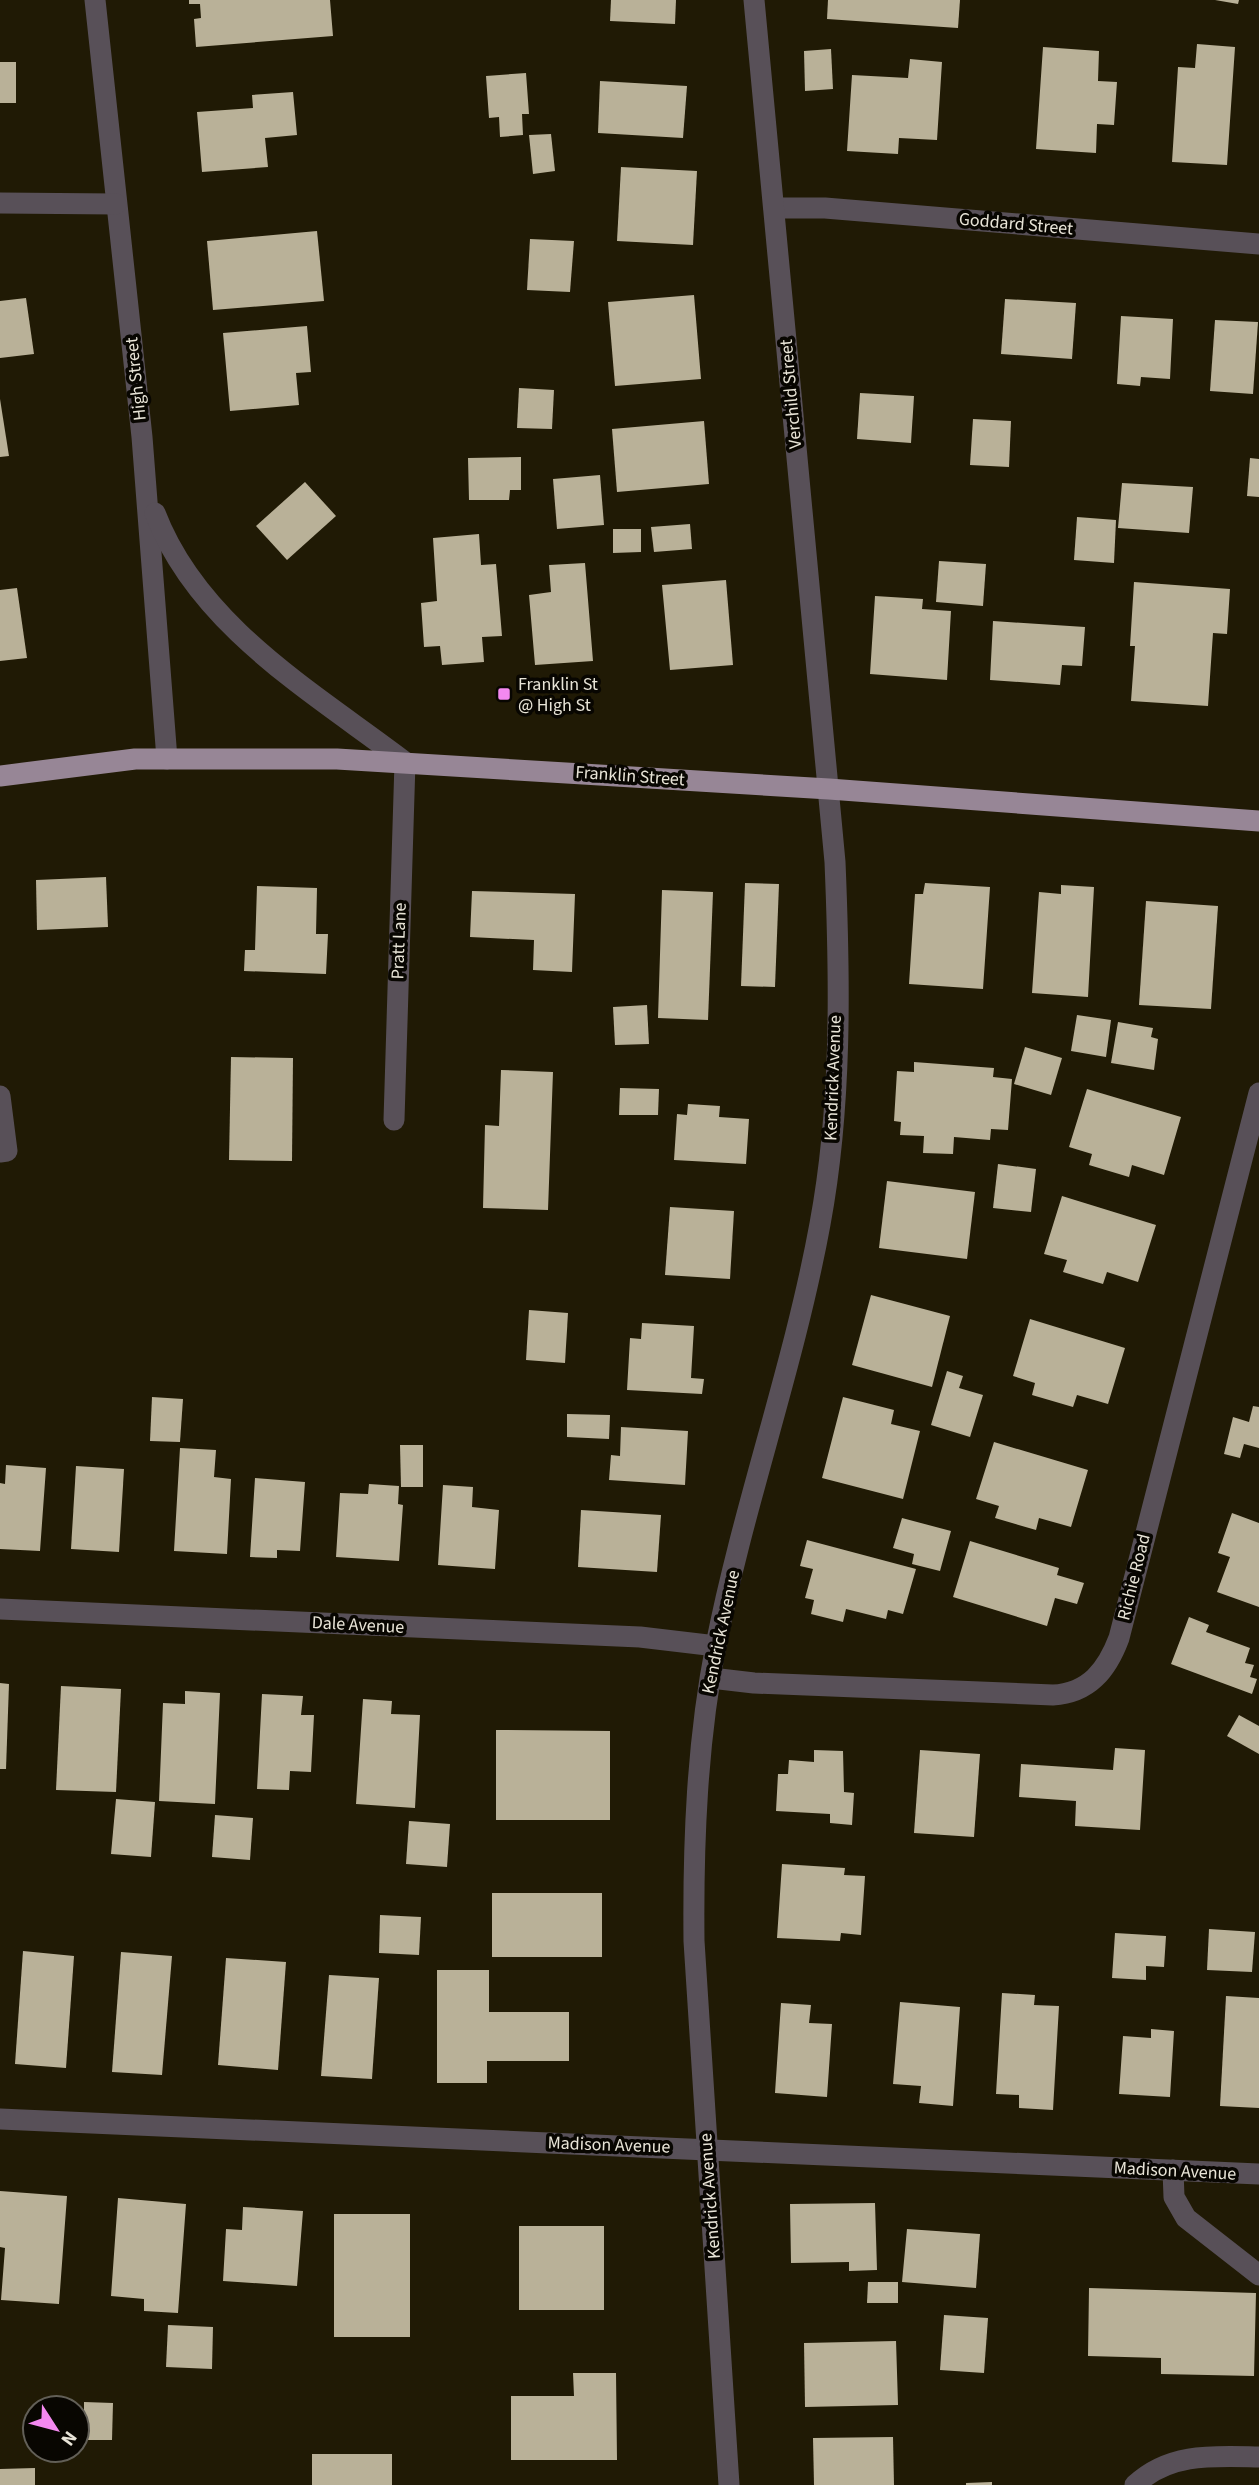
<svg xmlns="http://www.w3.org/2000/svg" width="1259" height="2485" viewBox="0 0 1259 2485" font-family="'Source Sans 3',sans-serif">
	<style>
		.building { fill: #b9b198 }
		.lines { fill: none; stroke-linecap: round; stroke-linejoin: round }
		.minor { stroke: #585058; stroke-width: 21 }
		.major { stroke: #978696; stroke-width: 21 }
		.poi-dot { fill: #f489f0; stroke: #080601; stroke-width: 2.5 }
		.labels { text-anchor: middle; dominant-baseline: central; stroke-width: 7; stroke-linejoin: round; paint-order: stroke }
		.street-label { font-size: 18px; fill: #e8e4d7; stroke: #080601 }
		.poi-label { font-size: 18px; fill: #e8e4d7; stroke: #080601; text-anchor: start }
	</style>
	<rect width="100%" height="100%" fill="#201a05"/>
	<g class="building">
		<path d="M189,0H330L333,36L196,47L194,19L201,18L200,4H189Z"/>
		<path d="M611,0H676L675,24L610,21Z"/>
		<path d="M828,0H960L958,28L827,19Z"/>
		<path d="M1215,0H1239L1238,4Z"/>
		<path d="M1197,44L1235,47L1227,165L1172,162L1178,67L1195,68Z"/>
		<path d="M1043,47L1099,51L1098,81L1117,82L1114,125L1097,124L1096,153L1036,149Z"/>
		<path d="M831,49L833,89L805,91L804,51Z"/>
		<path d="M910,59L942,62L937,140L899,138L898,154L847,151L852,75L908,78Z"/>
		<rect x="0" y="62" width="16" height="41"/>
		<path d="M526,73L529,114H522L523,135L500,137L499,117L489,118L486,76Z"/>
		<path d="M600,81L687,86L683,138L598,133Z"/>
		<path d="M293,92L297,135L265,138L268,167L202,172L197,112L253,108L252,95Z"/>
		<path d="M551,134L555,171L533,174L529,135Z"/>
		<path d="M621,167L697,171L693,245L617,241Z"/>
		<path d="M317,231L324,301L213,310L207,241Z"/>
		<path d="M530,239L574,241L570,292L527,290Z"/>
		<path d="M694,295L701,379L615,386L608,302Z"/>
		<path d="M26,298L34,354L0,358V301Z"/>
		<path d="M1005,299L1076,303L1072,359L1001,354Z"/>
		<path d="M1121,316L1173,319L1170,379L1141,377L1140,386L1117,384Z"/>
		<path d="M1215,320L1258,322L1253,394L1210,391Z"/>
		<path d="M307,326L311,372L296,373L299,405L230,411L223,333Z"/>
		<path d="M519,388L554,390L552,429L517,428Z"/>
		<path d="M860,393L914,396L911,443L857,439Z"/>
		<path d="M0,399L9,456L0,457Z"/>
		<path d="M973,419L1011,421L1009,467L970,465Z"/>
		<path d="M704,421L709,484L617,492L612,429Z"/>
		<path d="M521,457V490H510L509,500H469L468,458Z"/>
		<path d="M1250,458L1259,459V497L1247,496Z"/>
		<path d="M600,475L604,525L557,529L553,479Z"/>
		<path d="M305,482L336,516L287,560L256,526Z"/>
		<path d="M1122,483L1193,487L1189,533L1118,528Z"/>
		<path d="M1077,517L1116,520L1114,563L1074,560Z"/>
		<path d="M690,524L692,549L654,552L651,527Z"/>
		<path d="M613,529H641V552L613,553Z"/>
		<path d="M479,534L481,565L496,564L502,636L482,637L484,662L442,665L440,646L424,647L421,603L437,601L433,538Z"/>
		<path d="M939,561L986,564L983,606L936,602Z"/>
		<path d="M585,563L593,661L535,665L529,595L551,592L549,565Z"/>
		<path d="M726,580L733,665L670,670L662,585Z"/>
		<path d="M1134,582L1230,589L1227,634L1213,633L1208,706L1131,701L1135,646H1130Z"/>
		<path d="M17,588L27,658L0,661V590Z"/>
		<path d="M875,596L923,599L922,609L951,611L947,680L870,674Z"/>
		<path d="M993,621L1085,627L1082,666L1062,665L1060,685L990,680Z"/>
		<path d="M106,877L108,927L37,930L36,880Z"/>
		<path d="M745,883L779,884L775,987L741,986Z"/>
		<path d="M925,883L990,887L983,989L909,984L915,894H923Z"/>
		<path d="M1061,885L1094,887L1088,997L1032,993L1039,892L1061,894Z"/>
		<path d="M257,886L317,888L316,934H328L326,974L244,971L245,950H255Z"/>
		<path d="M662,890L713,892L708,1020L658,1018Z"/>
		<path d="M472,891L575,894L572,972L533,970L534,940L470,937Z"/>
		<path d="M1146,901L1218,906L1211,1009L1139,1005Z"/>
		<path d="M647,1005L649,1044L615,1045L613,1007Z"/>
		<path d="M1077,1015L1111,1020L1106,1057L1071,1051Z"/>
		<path d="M1118,1022L1153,1028L1151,1037L1158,1039L1154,1070L1111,1063Z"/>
		<path d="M1025,1047L1062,1058L1051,1095L1014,1084Z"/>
		<path d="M231,1057L293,1058L292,1161L229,1160Z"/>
		<path d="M914,1062L994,1068L993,1077L1012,1079L1008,1130L991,1129L990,1140L954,1137L953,1154L923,1153L924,1136L900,1135L901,1122L894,1121L897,1071L914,1072Z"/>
		<path d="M501,1070L553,1072L548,1210L483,1208L485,1125L499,1126Z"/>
		<path d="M620,1088L659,1089L658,1115H619Z"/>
		<path d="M1087,1089L1181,1117L1164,1175L1132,1165L1129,1177L1089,1165L1092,1154L1069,1147Z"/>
		<path d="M688,1104L720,1106L719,1117L749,1119L746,1164L674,1160L677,1114L687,1115Z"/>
		<path d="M998,1164L1036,1169L1031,1212L993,1208Z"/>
		<path d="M887,1181L975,1192L967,1259L879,1248Z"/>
		<path d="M1062,1196L1156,1225L1138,1282L1107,1272L1103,1284L1063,1272L1067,1260L1044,1254Z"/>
		<path d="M670,1207L734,1211L730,1279L665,1275Z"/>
		<path d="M871,1295L950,1316L932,1387L852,1365Z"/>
		<path d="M529,1310L568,1313L565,1363L526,1360Z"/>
		<path d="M1030,1319L1125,1348L1108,1404L1077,1395L1073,1407L1032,1395L1035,1383L1013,1376Z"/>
		<path d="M642,1323L694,1326L691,1378L704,1379L702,1394L627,1390L630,1338L641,1339Z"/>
		<path d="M947,1371L963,1376L959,1388L983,1395L970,1437L931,1425Z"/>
		<path d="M152,1397L183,1399L180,1442L150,1441Z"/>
		<path d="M843,1397L894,1410L891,1424L920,1431L903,1499L822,1478Z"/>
		<path d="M1253,1406L1259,1407V1448L1244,1444L1240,1458L1224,1454L1233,1417L1249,1422Z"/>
		<path d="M567,1414L610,1415L609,1439L567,1437Z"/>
		<path d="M621,1427L688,1431L685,1485L609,1480L611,1455L620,1456Z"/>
		<path d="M994,1442L1088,1470L1071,1527L1039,1518L1036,1530L995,1518L999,1506L976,1499Z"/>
		<path d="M400,1445H423V1487H401Z"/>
		<path d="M180,1448L216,1450L214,1477L231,1479L227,1554L174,1551Z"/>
		<path d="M6,1465L46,1468L40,1551L0,1549V1483L5,1484Z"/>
		<path d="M76,1466L124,1469L119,1552L71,1549Z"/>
		<path d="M255,1478L305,1482L300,1551L277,1550V1558L250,1557Z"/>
		<path d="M369,1484L399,1486L398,1504L403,1505L399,1561L336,1557L340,1493L368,1494Z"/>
		<path d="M443,1485L473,1487L472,1507L499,1510L495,1569L438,1565Z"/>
		<path d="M581,1510L661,1515L657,1572L578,1567Z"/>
		<path d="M1232,1513L1259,1523V1607L1217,1592L1230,1557L1218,1553Z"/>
		<path d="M902,1518L951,1531L940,1571L912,1564L914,1554L893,1548Z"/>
		<path d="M807,1540L916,1569L903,1614L888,1610L886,1619L846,1609L843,1622L811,1614L814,1600L805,1598L813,1569L800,1566Z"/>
		<path d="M970,1541L1059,1568L1057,1575L1084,1583L1077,1604L1055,1598L1047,1626L953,1597Z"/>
		<path d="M1189,1617L1209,1625L1206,1632L1250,1648L1245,1663L1254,1665L1250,1677L1257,1679L1252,1694L1171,1664Z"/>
		<path d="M0,1683L9,1684L6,1769H0Z"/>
		<path d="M61,1686L121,1689L116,1792L56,1790Z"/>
		<path d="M185,1691L220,1693L215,1804L159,1801L163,1703L185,1704Z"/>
		<path d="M262,1694L303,1696L301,1715H314L311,1772L290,1771L289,1790L257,1789Z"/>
		<path d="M363,1699L392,1701L391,1714L420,1715L415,1808L356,1804Z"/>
		<path d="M1239,1715L1259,1726V1754L1227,1736Z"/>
		<path d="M496,1730L610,1731V1820H496Z"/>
		<path d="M1115,1748L1145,1750L1140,1830L1075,1826L1076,1801L1019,1797L1021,1764L1113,1770Z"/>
		<path d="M814,1750L843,1751L844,1792L854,1793L852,1825L830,1823V1814L776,1811L778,1774H788L789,1760L814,1762Z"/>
		<path d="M920,1750L980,1754L974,1837L914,1833Z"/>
		<path d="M116,1799L155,1802L151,1857L111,1854Z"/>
		<path d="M215,1815L253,1818L250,1860L212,1857Z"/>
		<path d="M409,1821L450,1824L447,1867L406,1864Z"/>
		<path d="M782,1864L845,1868L844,1875L865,1876L861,1935L841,1933L840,1941L777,1938Z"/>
		<rect x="492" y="1893" width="110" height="64"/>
		<path d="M380,1915L421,1917L419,1955L379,1953Z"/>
		<path d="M1209,1929L1255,1932L1252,1972L1207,1970Z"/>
		<path d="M1115,1933L1166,1936L1164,1967L1146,1966V1980L1112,1978Z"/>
		<path d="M23,1951L74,1956L66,2068L15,2064Z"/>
		<path d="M121,1952L172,1956L162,2075L112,2072Z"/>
		<path d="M226,1958L286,1962L278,2070L218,2065Z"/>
		<path d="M437,1970H489V2012H569V2061H487V2083H437Z"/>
		<path d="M329,1975L379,1978L372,2079L321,2076Z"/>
		<path d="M1002,1993L1035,1995L1034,2005L1059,2006L1053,2110L1019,2108V2095L996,2094Z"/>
		<path d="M1226,1996L1259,1998V2108L1220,2106Z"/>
		<path d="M900,2002L960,2007L953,2106L919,2103L921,2086L893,2084Z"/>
		<path d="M781,2003L811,2005L809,2023L832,2024L827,2097L775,2093Z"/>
		<path d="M1151,2029L1174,2031L1170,2097L1119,2094L1123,2036L1151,2038Z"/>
		<path d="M0,2191L67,2196L59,2304L1,2300L5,2248L0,2247Z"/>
		<path d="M118,2198L186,2204L178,2313L144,2311V2299L111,2296Z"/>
		<path d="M875,2203L877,2270L849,2271V2262L791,2263L790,2204Z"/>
		<path d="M243,2207L303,2211L297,2286L223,2281L226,2229L242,2230Z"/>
		<rect x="334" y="2214" width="76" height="123"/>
		<rect x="519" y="2226" width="85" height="84"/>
		<path d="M907,2229L980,2234L976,2288L902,2282Z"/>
		<path d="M868,2282H898V2303H867Z"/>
		<path d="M1089,2288L1256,2293L1254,2376L1161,2374V2358L1088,2356Z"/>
		<path d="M944,2315L988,2318L984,2373L940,2370Z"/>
		<path d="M168,2325L213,2327L212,2369L166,2367Z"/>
		<path d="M896,2341L898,2405L805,2407L804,2343Z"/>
		<path d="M573,2373H616L617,2460H511V2396H574Z"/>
		<path d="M84,2402L113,2403L112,2440H84Z"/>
		<path d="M893,2437L894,2485H814L813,2438Z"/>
		<rect x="312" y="2454" width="80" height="31"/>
		<path d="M35,2468V2485H0V2469Z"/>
		<path d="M992,2482V2485H966V2483Z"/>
	</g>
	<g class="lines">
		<g class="minor">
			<path d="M95,0L142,437L167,759"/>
			<path d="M0,203L116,204"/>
			<path d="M774,208H825L1259,244"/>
			<path d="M155,513C198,626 313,692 405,762L394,1120"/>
			<path d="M0,1096L7,1151L0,1152"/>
			<path d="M0,1609L640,1637L716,1646"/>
			<path d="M711,1678L754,1683L1053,1695C1089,1693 1107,1670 1119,1638L1259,1093"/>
			<path d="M0,2119L1259,2174"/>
			<path d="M1173,2170L1174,2197L1186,2218L1259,2275"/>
			<path d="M729,2485L694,1941C693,1842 697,1742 716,1645C744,1503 794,1366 820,1224C842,1106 840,981 835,862L754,0"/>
			<path d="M1135,2485C1170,2452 1215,2456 1259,2457"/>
		</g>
		<path class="major" d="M0,776L135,759H337L829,789L1259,821"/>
	</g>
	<rect class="poi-dot" x="497" y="687" width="14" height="14" rx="3.5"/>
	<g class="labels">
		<g class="street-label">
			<text transform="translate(1016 224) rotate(5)">Goddard Street</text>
			<text transform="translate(136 379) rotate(-96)">High Street</text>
			<text transform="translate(791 394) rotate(-95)">Verchild Street</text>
			<text transform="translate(630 776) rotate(4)">Franklin Street</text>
			<text transform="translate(399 941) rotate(-88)">Pratt Lane</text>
			<text transform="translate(833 1078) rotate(-88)">Kendrick Avenue</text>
			<text transform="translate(1134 1577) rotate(-76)">Richie Road</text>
			<text transform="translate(358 1625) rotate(3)">Dale Avenue</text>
			<text transform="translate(721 1632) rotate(-78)">Kendrick Avenue</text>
			<text transform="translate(609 2145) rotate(2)">Madison Avenue</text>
			<text transform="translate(1175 2171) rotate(3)">Madison Avenue</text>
			<text transform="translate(710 2196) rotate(-94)">Kendrick Avenue</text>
		</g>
		<g class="poi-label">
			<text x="518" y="684">Franklin St<tspan x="518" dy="21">@ High St</tspan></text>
		</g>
	</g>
	<g transform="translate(56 2429) rotate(126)"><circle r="33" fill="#080601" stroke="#625f57" stroke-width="2"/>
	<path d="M0-5L12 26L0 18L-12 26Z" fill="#f489f0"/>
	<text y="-10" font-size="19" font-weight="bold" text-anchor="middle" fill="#e8e4d7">N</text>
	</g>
</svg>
